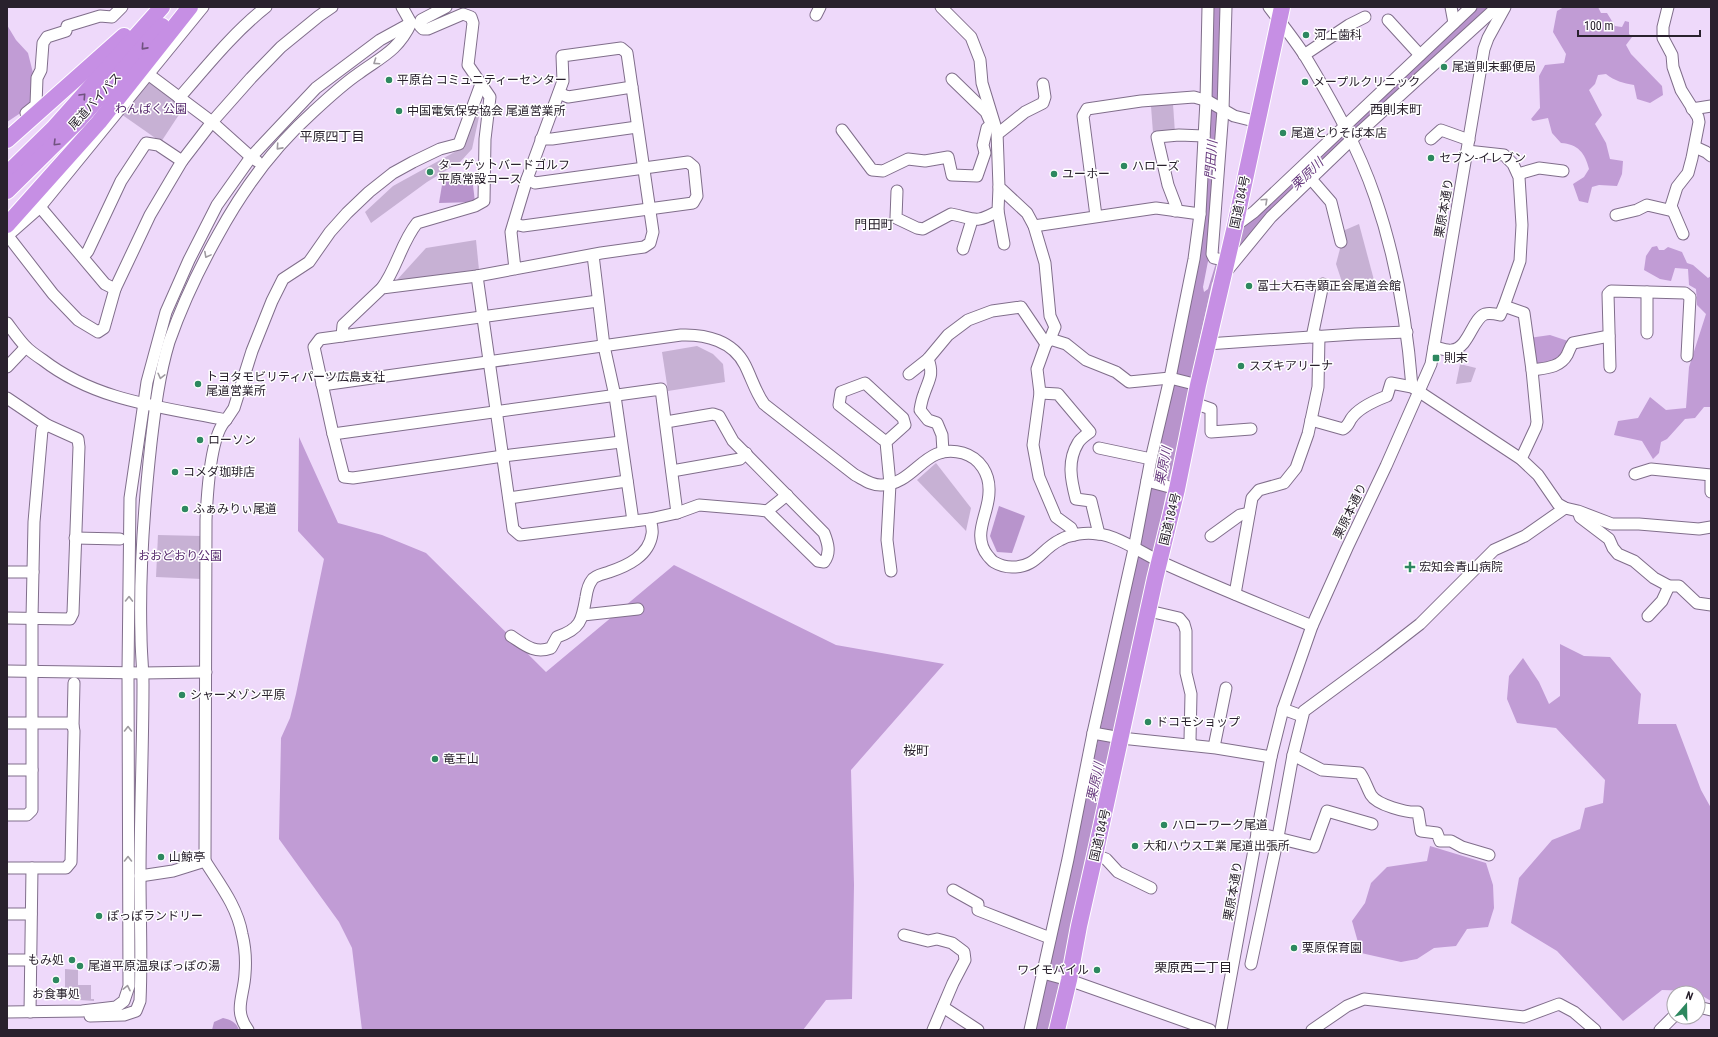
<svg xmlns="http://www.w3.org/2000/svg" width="1718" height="1037" viewBox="0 0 1718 1037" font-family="'Roboto Condensed','Noto Sans JP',sans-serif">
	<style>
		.green { fill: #c7b1d4 }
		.forest { fill: #c19cd5 }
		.water { fill: #b894cc }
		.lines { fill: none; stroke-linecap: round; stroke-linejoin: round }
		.minor-casing { stroke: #806e8b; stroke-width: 13 }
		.highway-casing { stroke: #fff; stroke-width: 18 }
		.minor { stroke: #fff; stroke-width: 11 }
		.highway { stroke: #c68fe4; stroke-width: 16 }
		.oneway { stroke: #70527f }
		.oneway2 { stroke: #9f9ba0 }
		.poi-dot { fill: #2d885f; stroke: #fff; stroke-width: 1.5 }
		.labels { text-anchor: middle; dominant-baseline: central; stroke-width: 3; stroke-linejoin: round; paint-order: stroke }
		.poi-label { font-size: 12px; fill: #29212d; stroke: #fff; text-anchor: start }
		.street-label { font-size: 12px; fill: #29212d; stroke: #fff }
		.park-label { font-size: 12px; fill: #56296d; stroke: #fff }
		.neighbourhood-label { font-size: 13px; fill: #29212d; stroke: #fff }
		.water-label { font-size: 13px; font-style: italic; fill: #67397e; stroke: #fff }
	</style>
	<rect width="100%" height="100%" fill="#eed9fa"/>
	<g class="green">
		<path d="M148,79L184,107L161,142L121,114Z"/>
		<path d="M482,103L472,149L460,162L427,182L371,223L365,212L393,186L462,148L476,109Z"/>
		<path d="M1173,104L1175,133H1153L1151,106Z"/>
		<path d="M1359,224L1374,280L1342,282L1336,264L1345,230Z"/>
		<path d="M476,240L479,270L396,281L426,248Z"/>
		<path d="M697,346L713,354L723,364L725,382L668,391L662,352Z"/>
		<path d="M1460,364L1476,368L1471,382L1456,384Z"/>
		<path d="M936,463L971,508L966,531L917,480Z"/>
		<path d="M158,535L202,536V579L156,577Z"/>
		<path d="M65,969L78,970V985H91V999H94V1001L65,999Z"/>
	</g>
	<g class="forest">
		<path d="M1564,7H1598L1601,13H1607L1615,26L1622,27L1625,21L1629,22V34L1632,37L1626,45L1631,54L1662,86L1663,95L1650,103L1637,99L1634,85C1623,83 1615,81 1606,74L1598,75L1595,84L1589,90L1602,115L1595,124L1606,143L1610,159L1623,161L1622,174L1617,186L1599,185L1592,187L1588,203L1579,201L1573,184L1584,177L1589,169C1585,153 1578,144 1561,143L1552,133L1548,118L1533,121L1531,119L1540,108L1539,76L1545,65L1564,63L1566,54L1553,32L1557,11Z"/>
		<path d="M7,25L16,40L28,53L34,77L35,99L28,108L7,122Z"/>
		<path d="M1657,246L1659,250H1664L1668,247L1682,252L1687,263L1693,265L1708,278L1711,276V407H1704L1695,418L1685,419L1667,439L1661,442L1659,453L1653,459L1642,441L1614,435L1618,421L1638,418L1650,397L1666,410L1686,408L1689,367L1706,314L1697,305L1696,289L1689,285L1688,269L1675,268L1671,281L1660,279L1644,270L1646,256L1652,247Z"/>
		<path d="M1550,335L1568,341L1559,360L1534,366L1529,338Z"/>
		<path d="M299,437L338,523L382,535L426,553L546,672L674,565L836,645L944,664L851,770L854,885L852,999L826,1000L803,1030H362L352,948L339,922L279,839L281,738L290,718L296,694L324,559L298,531Z"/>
		<path d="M1560,644L1584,656L1610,657L1641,694L1638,724H1676L1701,790L1711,808V1001L1694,991L1662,990L1623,1021L1557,951L1511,923L1519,878L1552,840L1580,829L1585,808L1603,803L1605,780L1556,728L1517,723L1507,699L1509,676L1523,658L1539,682L1549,704L1560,696Z"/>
		<path d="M1430,846L1486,863L1493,885L1494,908L1488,927L1467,929L1456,946L1434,948L1417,959L1401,962L1361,953L1352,921L1365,903L1371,883L1387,867L1427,861Z"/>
	</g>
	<g class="water">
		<path d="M1211,7H1223L1210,251L1203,287L1204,292L1208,289L1216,263L1218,265L1244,225L1477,7H1488L1351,134L1239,247L1212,283L1191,379L1180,440L1168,483L1156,544L1149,566L1150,572L1049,1030H1033L1099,736L1198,242Z"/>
		<path d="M472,177L475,202L439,203L443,179Z"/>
		<path d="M999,506L1025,516L1012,553L997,552L990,536Z"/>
		<path d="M223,1018C231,1020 236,1022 239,1030H212L214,1022Z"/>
	</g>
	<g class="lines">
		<g class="minor-casing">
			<g id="minor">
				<path d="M402,7L411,23"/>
				<path d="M941,7L971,37L980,60L982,83L997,132L999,187L1027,213L1034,226L1045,263L1050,316L1055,327L1050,339L1046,344L1037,369L1040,393L1033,445L1039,477L1056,517L1071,528L1074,535"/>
				<path d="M1226,7L1223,110L1212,254L1214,258L1227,261"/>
				<path d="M1269,7C1281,23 1294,39 1305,56C1332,101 1358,147 1375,197C1396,258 1407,322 1412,387"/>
				<path d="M1451,7L1454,23"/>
				<path d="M1668,7L1663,27V38L1672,55L1673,67L1681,90L1698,117L1699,122L1692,158L1688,173L1677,187L1671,206L1683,234"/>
				<path d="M816,15L820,7"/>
				<path d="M1388,20L1420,55"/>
				<path d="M1304,55L1349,25L1365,17"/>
				<path d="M148,74L212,122L251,157L257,161"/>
				<path d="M952,79L986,112L990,121"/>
				<path d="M559,93L568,97L632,87"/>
				<path d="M179,98C207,66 233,33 266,7"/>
				<path d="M1692,109L1711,106"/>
				<path d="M26,113L36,105L37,78L41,70L43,43L47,37L66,31L67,26L100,16L112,17L122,7"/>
				<path d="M842,130L872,170L883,171L908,159L925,161L948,157L952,175L977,176L985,153L983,145L987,128L992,124"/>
				<path d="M997,132H1000L1025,112L1043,103L1045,97L1043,84"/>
				<path d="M541,139H552L637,127"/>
				<path d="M1431,139L1441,130L1469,140"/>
				<path d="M1695,147L1706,152L1711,156"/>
				<path d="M1467,151L1504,155L1513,164L1519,177L1522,225L1520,261L1504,306L1524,313L1532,370L1537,422L1536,427L1521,459"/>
				<path d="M1518,174L1539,168L1563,171"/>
				<path d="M1311,179L1331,202L1341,242"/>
				<path d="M897,191L896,218L917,228L923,229L951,214C976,219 975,224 998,211L999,187"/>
				<path d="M40,207L105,284L115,289"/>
				<path d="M998,211L1004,244"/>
				<path d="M1175,211L1176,206L1168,185L1157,137L1179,135L1204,136"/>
				<path d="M1616,215L1637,210L1647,205L1673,211"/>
				<path d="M1096,216L1083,116L1087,109L1141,101L1194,97L1208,101L1234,116L1258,122"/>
				<path d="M514,224L523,226L693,203L697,196L694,167L688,162L535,183L527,179"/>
				<path d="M1034,226L1156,208L1200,214"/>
				<path d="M1235,226L1254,212L1471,7"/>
				<path d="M7,236L40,207L203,7"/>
				<path d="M8,236L53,294L78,320L98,332L104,328L115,289L150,215L182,161L212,122L251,78L281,47L319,16L332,7"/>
				<path d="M963,249L972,220"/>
				<path d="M593,255L604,346L615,396L633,521"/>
				<path d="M83,257L88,251L121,181L146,143L158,145L182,161"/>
				<path d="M1226,272L1271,217L1351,140L1497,7"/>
				<path d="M477,276L513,529L520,535L650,519L677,513L699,505L759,510L767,511L818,561L824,562C831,553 828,543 824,533L733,441L719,416L713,414L666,422"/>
				<path d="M382,288C397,268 401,243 417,223L475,206L484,201L485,139L490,97L468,65L473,23L471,17L463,14L428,29H423L420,26L421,20L446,7"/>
				<path d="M1647,292V333"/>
				<path d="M598,301L320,339L314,347L333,434L344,477L353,478L503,456L621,442"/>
				<path d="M7,323C13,331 19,340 26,347C31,352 37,356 43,360C96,401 162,407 226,420L234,408L252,351L272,301L283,279L309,262L330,232L347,213L369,192L393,173L413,162L440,149L459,144L481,84"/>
				<path d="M342,336L343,325L382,288L477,276L601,253L644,247L650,243L653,232L627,53L621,48L562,56L563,81L527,179L511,232L515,269"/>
				<path d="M1312,337L1323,284"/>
				<path d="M1050,339L1066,344L1086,360L1116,372L1129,382L1170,378L1198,385"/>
				<path d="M1207,344L1355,334L1407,332"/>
				<path d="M1434,347C1439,348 1447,351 1452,350C1469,348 1472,319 1485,314C1489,313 1496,314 1500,315L1504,306"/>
				<path d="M928,359C934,375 929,379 924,394C922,399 921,404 920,410L928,420L937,423L942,435L943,452"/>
				<path d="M7,367L26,347"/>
				<path d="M1610,367L1608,294L1611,291L1685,293L1690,297L1687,356"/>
				<path d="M1532,370C1545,368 1560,368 1567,355C1569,351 1570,347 1573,343L1609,336"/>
				<path d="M909,374L928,359L948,335L968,320L992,311L1021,307L1046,344"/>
				<path d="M322,385L681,335C706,334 733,341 745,365C752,379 755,391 764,404L855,475C863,479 872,486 882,485C916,484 924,442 963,453C980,458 990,474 989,492C989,514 971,535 988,556C990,558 992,561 994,562C999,565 1006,567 1012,567C1036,568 1041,549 1060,540C1071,534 1086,532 1098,534C1116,535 1144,554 1161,562C1211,585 1261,605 1312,626"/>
				<path d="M1040,393L1058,394L1090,432C1086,435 1080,439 1078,443C1067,461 1071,480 1076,499L1091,501L1099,534"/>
				<path d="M7,398L47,425L78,439L79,447L73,613L70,619L7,618"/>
				<path d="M1194,403L1211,409V432L1251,429"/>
				<path d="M1311,420L1343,429C1348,426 1348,424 1351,419C1358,408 1374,401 1387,396L1391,383L1412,387L1521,459L1538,475L1558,504L1565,508L1578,511L1612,524H1639L1699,529L1711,527"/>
				<path d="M333,434L661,389L677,513"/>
				<path d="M886,442L905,425L903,418L865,383L841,392L839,405L886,442L890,484L887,540L891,571"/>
				<path d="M1099,448L1151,459"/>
				<path d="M672,471L740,459L746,453"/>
				<path d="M1635,474L1651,469L1711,475"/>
				<path d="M1147,481L1177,489"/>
				<path d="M1711,481V492"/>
				<path d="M509,498L627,481"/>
				<path d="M767,511L787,495"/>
				<path d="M1579,514L1580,517L1609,539L1613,548L1618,554L1634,561L1654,578L1669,586H1679L1697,603L1711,605"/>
				<path d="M1211,536L1240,515L1249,513"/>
				<path d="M75,538L120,539"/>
				<path d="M7,572H33"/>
				<path d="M1235,594L1252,498L1259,490L1284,483L1296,468L1308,434L1318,387L1319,336"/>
				<path d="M1149,611L1179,618L1184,624L1186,631V673L1191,694L1190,740L1192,745"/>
				<path d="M583,615L638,609"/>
				<path d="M1648,616L1662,601L1669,586"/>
				<path d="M511,636C525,645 534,654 551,648L557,637C581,629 582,620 586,597C587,590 588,585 592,580C595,575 604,574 609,572C627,566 649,556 652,534C653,529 651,523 650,519"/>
				<path d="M7,671L143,673L206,672"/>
				<path d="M1283,709L1302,716"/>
				<path d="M7,723H69L73,726L74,731L71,862L66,868H7"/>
				<path d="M73,726L74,683"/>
				<path d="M1093,733L1121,738L1216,748L1271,757"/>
				<path d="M1214,747L1226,688"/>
				<path d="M1293,755L1322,770L1360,773C1365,780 1367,788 1371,795C1377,805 1407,813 1418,812L1421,831L1437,833L1440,841H1451L1462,847L1489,855"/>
				<path d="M7,770H32"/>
				<path d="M7,815H27L32,810V618L34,522L42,430L47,425"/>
				<path d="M1257,833L1314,847L1327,811L1372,824"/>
				<path d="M1095,855L1106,859L1118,872L1151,888"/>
				<path d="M205,861C220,885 237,906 242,934C245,946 246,962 245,974C244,996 233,1010 248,1030"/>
				<path d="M140,876L173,871L205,861L206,520C207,497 210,435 226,420"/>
				<path d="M953,890L978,904V910L1050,938"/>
				<path d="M7,914H31"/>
				<path d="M904,935L928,941L937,939L952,943L964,952L965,960L953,983L933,1030"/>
				<path d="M7,960H31"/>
				<path d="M1251,964L1278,837L1293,755L1304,711L1380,655L1420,624L1494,550L1525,536L1565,508"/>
				<path d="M1043,973L1069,980L1210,1030"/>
				<path d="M943,1007L978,1030"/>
				<path d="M1698,1007L1711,1010"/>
				<path d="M7,1012L82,1011L116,1007L124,1001L129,986L128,672L130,498L147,382L166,312L189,260L217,205L251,157L316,88L380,40L411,23"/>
				<path d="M30,1012L32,868"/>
				<path d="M90,1016L124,1015L136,1011L140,1001C142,960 140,919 140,877C140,813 143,748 143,684C143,668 141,652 141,636C139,571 144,507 151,443C155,409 159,375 169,342C182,305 199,269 218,235C243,189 274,147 313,112C327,99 342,85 358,74C381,57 398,51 411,23"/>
				<path d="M1030,1030L1068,859L1093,733L1134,549L1151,459L1170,378L1194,259L1200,214L1206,100L1208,7"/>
				<path d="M1221,1030L1271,757L1283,709L1312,626L1347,548L1386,466L1431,364L1484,49L1488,38L1505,7"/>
				<path d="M1312,1030L1347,1006L1364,999L1524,1017L1559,1004L1574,1012L1595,1030"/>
				<path d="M1660,1030L1674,1016"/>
			</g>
		</g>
		<g class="highway-casing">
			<g id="highway">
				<path d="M7,140L124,36"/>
				<path d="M7,174L53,129L162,7"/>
				<path d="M7,191L79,120L162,26"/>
				<path d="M7,225L99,122L190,7"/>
				<path d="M1057,1030L1069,980L1079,926L1095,855L1155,579L1177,489L1198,385L1235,226L1282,7"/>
			</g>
		</g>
		<use href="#minor" class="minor"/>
		<use href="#highway" class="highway"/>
	</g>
	<defs><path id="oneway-chevron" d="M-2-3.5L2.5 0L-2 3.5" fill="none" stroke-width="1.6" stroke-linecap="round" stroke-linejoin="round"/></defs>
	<g class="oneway">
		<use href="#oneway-chevron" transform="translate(144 47) rotate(132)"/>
		<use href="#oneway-chevron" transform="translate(83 96) rotate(-47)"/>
		<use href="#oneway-chevron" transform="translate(56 143) rotate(135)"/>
	</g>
	<g class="oneway2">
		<use href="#oneway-chevron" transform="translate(376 62) rotate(146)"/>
		<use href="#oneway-chevron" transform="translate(279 147) rotate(132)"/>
		<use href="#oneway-chevron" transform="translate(1265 201) rotate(-43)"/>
		<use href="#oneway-chevron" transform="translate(207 255) rotate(118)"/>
		<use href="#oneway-chevron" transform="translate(161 376) rotate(104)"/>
		<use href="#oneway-chevron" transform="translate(129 599) rotate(-89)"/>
		<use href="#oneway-chevron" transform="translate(128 729) rotate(-90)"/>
		<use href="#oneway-chevron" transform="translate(128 859) rotate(-90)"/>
		<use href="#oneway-chevron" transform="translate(127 988) rotate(-78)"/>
	</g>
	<g class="poi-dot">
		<circle cx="1306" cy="35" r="4"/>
		<circle cx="1444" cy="67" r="4"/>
		<circle cx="389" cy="80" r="4"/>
		<circle cx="1305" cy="82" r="4"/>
		<circle cx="399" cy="111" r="4"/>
		<circle cx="1283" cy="133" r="4"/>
		<circle cx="1431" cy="158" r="4"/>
		<circle cx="1124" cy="166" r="4"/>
		<circle cx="430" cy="172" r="4"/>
		<circle cx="1054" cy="174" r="4"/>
		<circle cx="1249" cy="286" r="4"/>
		<rect x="1432" y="354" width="8" height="8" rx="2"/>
		<circle cx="1241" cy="366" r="4"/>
		<circle cx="198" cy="384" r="4"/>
		<circle cx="200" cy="440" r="4"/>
		<circle cx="175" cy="472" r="4"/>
		<circle cx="185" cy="509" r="4"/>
		<path d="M1408 561h4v4h4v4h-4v4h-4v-4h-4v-4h4z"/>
		<circle cx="182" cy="695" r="4"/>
		<circle cx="1148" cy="722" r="4"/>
		<circle cx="435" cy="759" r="4"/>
		<circle cx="1164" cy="825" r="4"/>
		<circle cx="1135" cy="846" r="4"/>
		<circle cx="161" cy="857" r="4"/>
		<circle cx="99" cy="916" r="4"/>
		<circle cx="1294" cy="948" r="4"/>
		<circle cx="72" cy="960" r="4"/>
		<circle cx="80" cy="966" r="4"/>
		<circle cx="1097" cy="970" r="4"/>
		<circle cx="56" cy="980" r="4"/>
	</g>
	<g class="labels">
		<g class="poi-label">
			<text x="1314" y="35">河上歯科</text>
			<text x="1452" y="67">尾道則末郵便局</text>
			<text x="397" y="80">平原台 コミュニティーセンター</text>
			<text x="1313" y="82">メープルクリニック</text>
			<text x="407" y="111">中国電気保安協会 尾道営業所</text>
			<text x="1291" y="133">尾道とりそば本店</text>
			<text x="1439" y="158">セブン-イレブン</text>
			<text x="438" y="165">ターゲットバードゴルフ<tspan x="438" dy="14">平原常設コース</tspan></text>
			<text x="1132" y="166">ハローズ</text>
			<text x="1062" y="174">ユーホー</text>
			<text x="1257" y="286">冨士大石寺顕正会尾道会館</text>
			<text x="1444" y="358">則末</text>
			<text x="1249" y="366">スズキアリーナ</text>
			<text x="206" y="377">トヨタモビリティパーツ広島支社<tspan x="206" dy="14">尾道営業所</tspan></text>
			<text x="208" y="440">ローソン</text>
			<text x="183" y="472">コメダ珈琲店</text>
			<text x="193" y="509">ふぁみりぃ尾道</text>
			<text x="1419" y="567">宏知会青山病院</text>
			<text x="190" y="695">シャーメゾン平原</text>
			<text x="1156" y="722">ドコモショップ</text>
			<text x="443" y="759">竜王山</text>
			<text x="1172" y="825">ハローワーク尾道</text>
			<text x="1143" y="846">大和ハウス工業 尾道出張所</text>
			<text x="169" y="857">山鯨亭</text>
			<text x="107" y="916">ぽっぽランドリー</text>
			<text x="1302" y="948">栗原保育園</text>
			<text x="64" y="960" text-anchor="end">もみ処</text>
			<text x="88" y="966">尾道平原温泉ぽっぽの湯</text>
			<text x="1089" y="970" text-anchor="end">ワイモバイル</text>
			<text x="56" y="994" text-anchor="middle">お食事処</text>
		</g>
		<g class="street-label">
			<text transform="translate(95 101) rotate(-48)">尾道バイパス</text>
			<text transform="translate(1240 202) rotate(-78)">国道184号</text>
			<text transform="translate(1444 208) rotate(-80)">栗原本通り</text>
			<text transform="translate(1350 511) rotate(-64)">栗原本通り</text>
			<text transform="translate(1170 519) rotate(-76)">国道184号</text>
			<text transform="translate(1100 835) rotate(-77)">国道184号</text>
			<text transform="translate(1233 891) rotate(-80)">栗原本通り</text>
		</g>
		<g class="park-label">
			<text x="151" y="109">わんぱく公園</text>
			<text x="180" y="556">おおどおり公園</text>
		</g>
		<g class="neighbourhood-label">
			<text x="1396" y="109">西則末町</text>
			<text x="332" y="136">平原四丁目</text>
			<text x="874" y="224">門田町</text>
			<text x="916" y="750">桜町</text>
			<text x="1193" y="967">栗原西二丁目</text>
		</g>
		<g class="water-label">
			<text transform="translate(1211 160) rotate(-86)">門田川</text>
			<text transform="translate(1307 174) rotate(-44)">栗原川</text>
			<text transform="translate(1163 466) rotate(-79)">栗原川</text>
			<text transform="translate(1095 782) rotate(-78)">栗原川</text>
		</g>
	</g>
	<rect width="1718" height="1037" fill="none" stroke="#29212d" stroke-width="16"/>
	<g transform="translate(1686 1005) rotate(20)"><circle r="19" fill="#ffffff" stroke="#a9a6ab"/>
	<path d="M0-3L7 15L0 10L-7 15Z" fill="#2d885f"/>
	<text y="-6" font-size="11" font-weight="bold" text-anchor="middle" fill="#29212d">N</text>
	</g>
	<path d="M1578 30v6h122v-6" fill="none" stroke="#29212d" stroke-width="2"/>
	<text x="1584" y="30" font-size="12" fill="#29212d" stroke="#ffffff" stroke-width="3" paint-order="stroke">100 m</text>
</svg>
